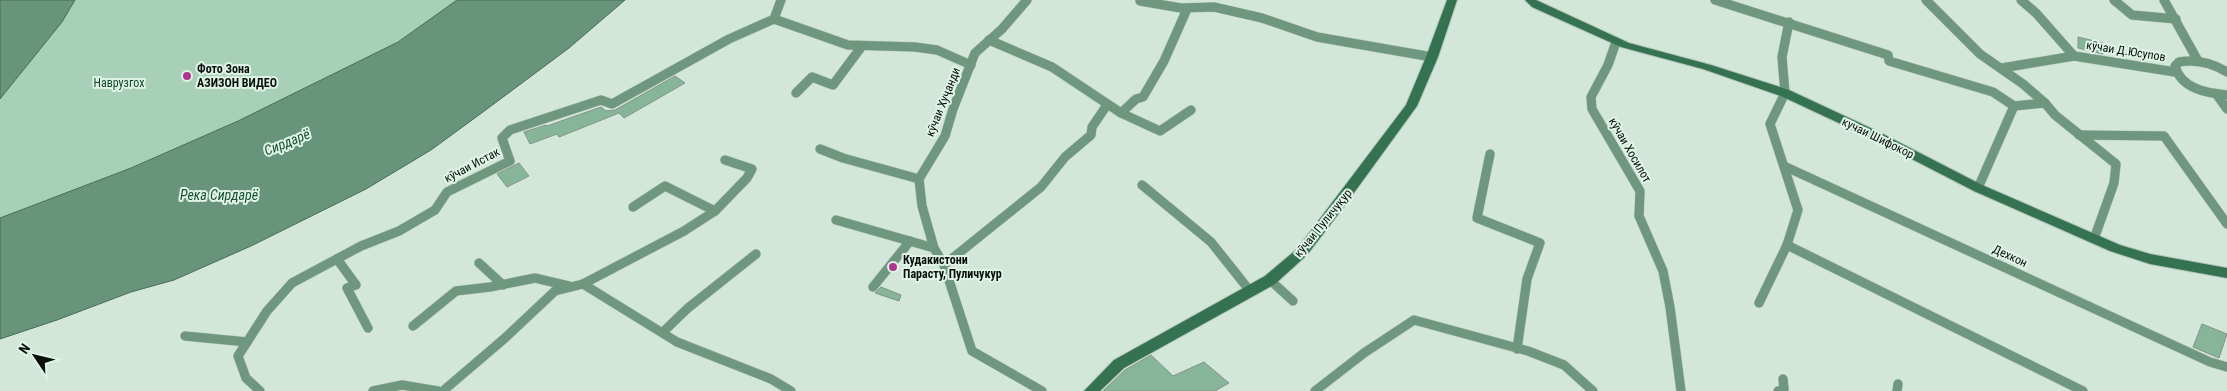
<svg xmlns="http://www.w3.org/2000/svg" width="2227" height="391" viewBox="0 0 2227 391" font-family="'Roboto Condensed',sans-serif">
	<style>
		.green { fill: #a8d0b8 }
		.water { fill: #67947a; stroke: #4b6c59 }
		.building { fill: #87b59a; stroke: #829489 }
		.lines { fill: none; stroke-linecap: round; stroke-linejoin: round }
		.street-casing { stroke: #b2c4b9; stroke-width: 10 }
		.secondary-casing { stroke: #b2c4b9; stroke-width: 2 }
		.street { stroke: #6f967f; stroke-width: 9 }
		.secondary { fill: #347252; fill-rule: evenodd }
		.poi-dot { fill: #ab368f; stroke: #dff4e7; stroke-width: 2 }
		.labels { text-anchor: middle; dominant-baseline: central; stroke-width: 4; stroke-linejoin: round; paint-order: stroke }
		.street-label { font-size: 12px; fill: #09100c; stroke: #dff4e7 }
		.poi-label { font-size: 12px; font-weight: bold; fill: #09100c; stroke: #dff4e7; text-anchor: start }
		.park-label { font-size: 12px; fill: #0e472d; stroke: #dff4e7 }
		.water-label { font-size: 14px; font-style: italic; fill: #174e34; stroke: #dff4e7 }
	</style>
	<rect width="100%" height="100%" fill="#d2e6da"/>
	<path class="green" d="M75,0H457L398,42L238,121L131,168L0,218V99L62,22Z"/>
	<g class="water">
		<path d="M0,0H75L62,22L0,99Z"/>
		<path d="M457,0H625L569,48L483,112L431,150L366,189L251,246L174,280L131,292L57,320L0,339V218L131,168L238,121L398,42Z"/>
	</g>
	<g class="building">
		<path d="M2078,37L2103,43V54L2078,48Z"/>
		<path d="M675,76L685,83L624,118L619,113L559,137L557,134L530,144L524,132L546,125L547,126L601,107L606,111L615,110Z"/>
		<path d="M519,163L529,176L507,187L497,174Z"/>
		<path d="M881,287L901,295L899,301L875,293Z"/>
		<path d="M2202,324L2227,334L2219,358L2193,347Z"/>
		<path d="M1151,355L1173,376L1204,362L1229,383L1215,391H1103L1125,370Z"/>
	</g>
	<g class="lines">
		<g class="street-casing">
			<g id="street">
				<path d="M1027,0L1002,29L975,53L953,109L945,136L919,179L922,206L934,248L944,265L972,351L1042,391"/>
				<path d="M1715,0L1888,55L1889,61L1993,92L2014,106L1978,188"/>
				<path d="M1926,0L1980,54L2023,84L2045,103L2055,115L2116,164L2114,183L2094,239"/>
				<path d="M2021,0L2036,13L2074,56"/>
				<path d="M2114,0L2132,15L2176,19"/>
				<path d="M2164,0L2198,61"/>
				<path d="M1140,1L1181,8L1214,7L1262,18L1317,37L1432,57"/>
				<path d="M774,19L848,45L915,47L937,50L971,65"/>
				<path d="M989,40L1052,67L1121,113L1160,131L1191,110"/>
				<path d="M1616,42L1608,65L1591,97L1592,109L1640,191L1639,216L1663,271L1670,307L1681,391"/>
				<path d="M2002,68L2074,56L2175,72"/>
				<path d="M2227,72C2212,63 2197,59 2179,62L2175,66C2181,89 2207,93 2227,95"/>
				<path d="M796,93L812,77L833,85L862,46"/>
				<path d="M2217,95L2227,109"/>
				<path d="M2014,106L2045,103"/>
				<path d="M1121,113L1136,99L1143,97L1164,61L1187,9"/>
				<path d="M2079,135L2164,136L2227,224"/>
				<path d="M820,149L843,158L919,179"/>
				<path d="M1490,154L1477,218L1540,243L1527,279L1517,349"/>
				<path d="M1784,166L2210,362L2227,367"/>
				<path d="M1142,185L1211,242L1250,291"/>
				<path d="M633,207L665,186L715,211"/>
				<path d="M836,220L934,248"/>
				<path d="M1787,245L2083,391"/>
				<path d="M337,259L356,285L347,288L368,328"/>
				<path d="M479,263L503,285"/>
				<path d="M944,265L1041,187L1065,157L1091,135L1092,127L1107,105"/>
				<path d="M1270,280L1293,301"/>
				<path d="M583,284L677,342L771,379L791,391"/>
				<path d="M873,287L910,241"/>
				<path d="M1759,303L1787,245L1798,210L1770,124L1785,93L1782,57L1789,22"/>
				<path d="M413,326L456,291L490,287L535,278L569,286"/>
				<path d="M663,332L688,308L756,254"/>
				<path d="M185,336L247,342"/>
				<path d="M260,391L246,378L238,356L267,311L292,283L361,246L399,231L435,210L447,192L510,161L502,138L510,130L601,100L612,104L729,39L774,19L781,0"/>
				<path d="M373,391L402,385L438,391"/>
				<path d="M443,391L505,338L555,291L583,284L684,231L715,211L747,178L752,169L725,160"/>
				<path d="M1315,391L1364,353L1414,320L1528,351L1564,365L1593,391"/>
				<path d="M1778,391L1784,389L1783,379"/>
				<path d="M1897,391L1898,384"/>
			</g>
		</g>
		<g class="secondary-casing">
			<g id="secondary">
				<path d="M1447,0H1457L1438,57L1417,106L1340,212L1307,255L1275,284L1124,368L1100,391H1084L1114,360L1265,276L1297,249L1406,105L1426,57Z"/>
				<path d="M1525,0H1536L1629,43L1711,65L1789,90L1879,132L1982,185L2120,245L2150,254L2227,268V278L2150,264L2110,251L1974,191L1871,138L1781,96L1703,69L1621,47L1532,7Z"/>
			</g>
		</g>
		<use href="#street" class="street"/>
		<use href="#secondary" class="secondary"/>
	</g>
	<g class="poi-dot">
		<circle cx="187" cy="76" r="5"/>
		<circle cx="893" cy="267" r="5"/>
	</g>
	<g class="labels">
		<g class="street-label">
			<text transform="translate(2126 51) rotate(9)">кӯчаи Д.Юсупов</text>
			<text transform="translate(943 102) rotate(-68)">кӯчаи Хуҷанди</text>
			<text transform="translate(1878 138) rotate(26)">кучаи Шифокор</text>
			<text transform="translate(1630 150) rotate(60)">кӯчаи Хосилот</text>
			<text transform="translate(472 165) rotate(-28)">кӯчаи Истак</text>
			<text transform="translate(1323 223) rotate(-51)">кӯчаи Пуличуқур</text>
			<text transform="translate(2010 256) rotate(25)">Дехкон</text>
		</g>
		<g class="poi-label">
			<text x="197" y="69">Фото Зона<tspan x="197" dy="14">АЗИЗОН ВИДЕО</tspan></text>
			<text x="903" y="260">Кудакистони<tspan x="903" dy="14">Парасту, Пуличукур</tspan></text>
		</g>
		<g class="park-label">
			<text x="119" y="83">Наврузгох</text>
		</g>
		<g class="water-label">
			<text transform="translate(287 142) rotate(-22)">Сирдарё</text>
			<text x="219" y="195">Река Сирдарё</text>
		</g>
	</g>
	<g transform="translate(35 356) rotate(305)" stroke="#dff4e7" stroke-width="4" paint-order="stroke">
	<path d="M0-4L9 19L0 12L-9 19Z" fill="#09100c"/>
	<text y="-8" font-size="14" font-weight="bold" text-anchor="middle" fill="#09100c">N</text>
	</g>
</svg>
